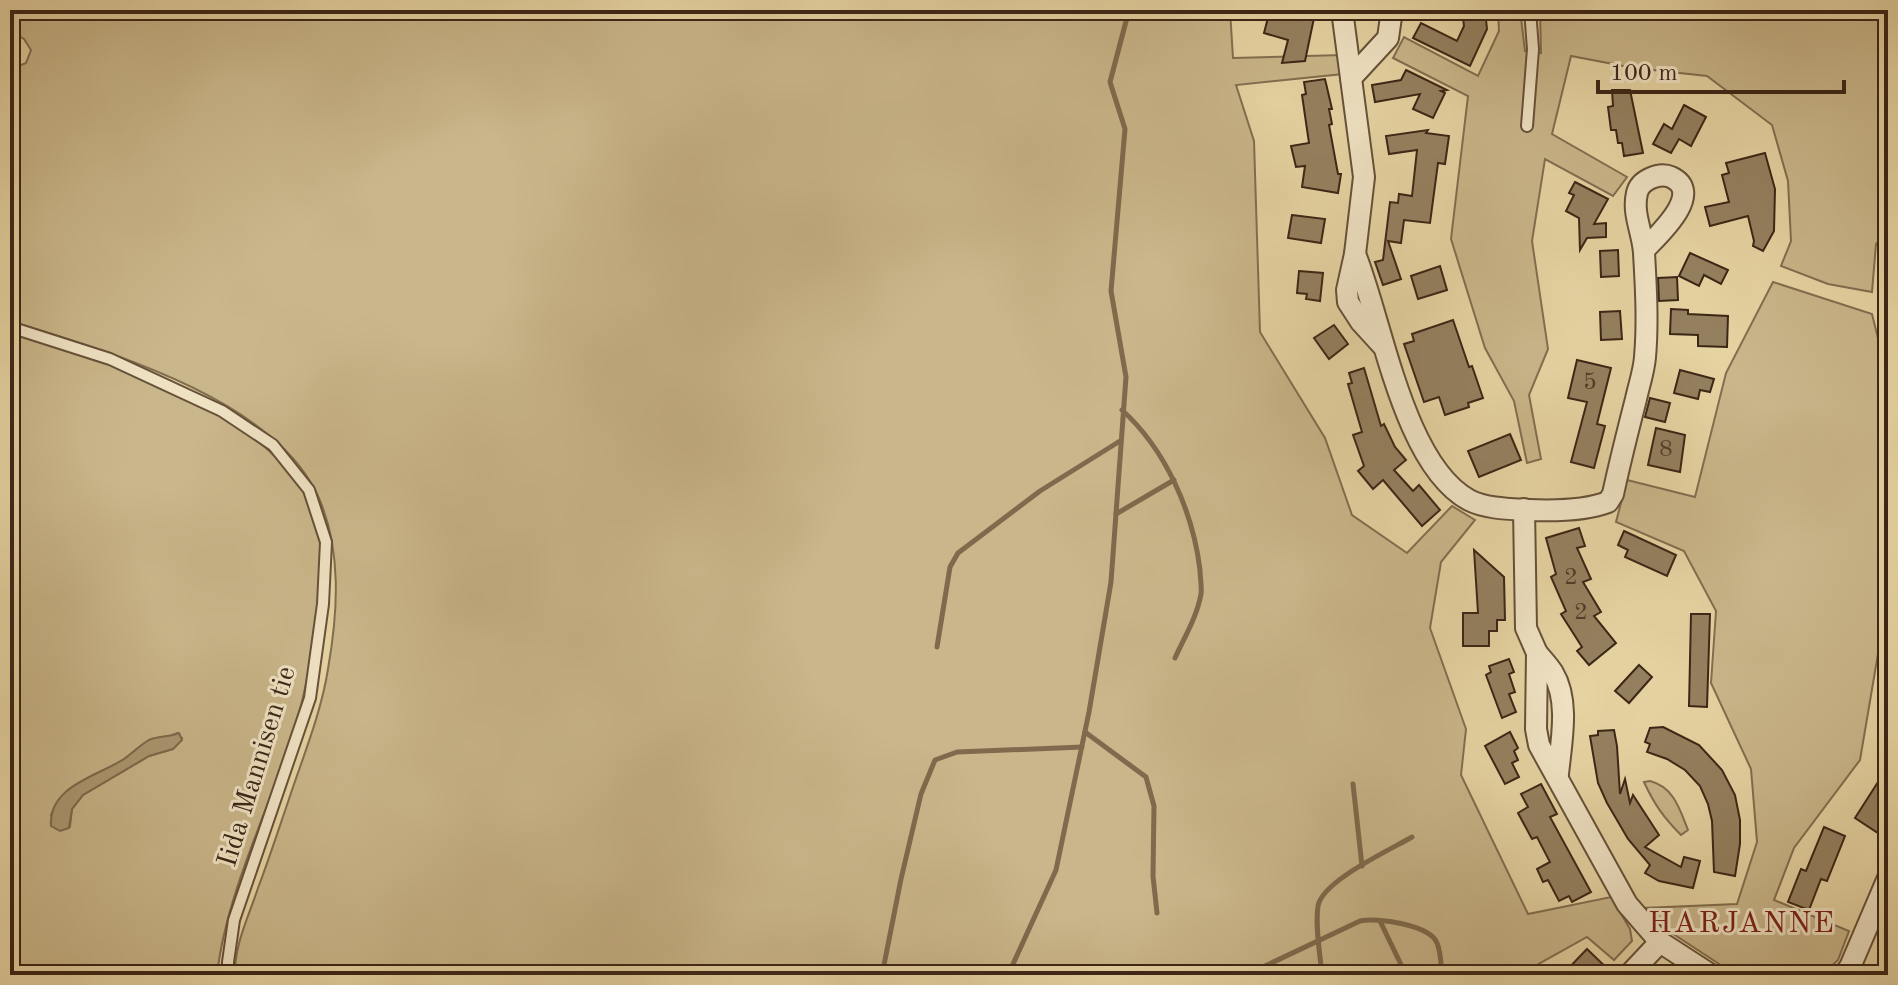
<svg xmlns="http://www.w3.org/2000/svg" width="1898" height="985" viewBox="0 0 1898 985" font-family="'Old Standard TT',serif">
	<style>
		.green { fill: #c9b68a; stroke: #826e50; stroke-width: 2; fill-rule: evenodd }
		.water { fill: #ac9872; stroke: #7f6a4d; stroke-width: 2 }
		.lines { fill: none; stroke-linecap: round; stroke-linejoin: round }
		.stream { stroke: #7f6a4d; stroke-width: 5 }
		.building { fill: #94805f; stroke: #3b2616; stroke-width: 2 }
		.lane-casing { stroke: #665139; stroke-width: 14 }
		.street-casing { stroke: #665139; stroke-width: 24 }
		.lane { stroke: #efe2c3; stroke-width: 10 }
		.street { stroke: #efe2c3; stroke-width: 20 }
		.labels { text-anchor: middle; dominant-baseline: central; stroke-width: 6; stroke-linejoin: round; paint-order: stroke }
		.number-label { font-size: 24px; fill: #513c28 }
		.street-label { font-size: 28px; fill: #3b2616; stroke: #efe2c3 }
		.neighbourhood-label { font-size: 30px; letter-spacing: 2px; fill: #7a1f14; stroke: #efe2c3 }
	</style>
	<rect width="100%" height="100%" fill="#e6d3a2"/>
	<filter id="stains"><feTurbulence type="fractalNoise" baseFrequency=".0025" numOctaves="4"/><feColorMatrix values="0 0 0 0 .2 0 0 0 0 .09 0 0 0 0 .02 0 0 0 .5 -.17"/></filter>
	<radialGradient id="worn" r=".72"><stop offset=".6" stop-color="#630" stop-opacity="0"/><stop offset="1" stop-color="#630" stop-opacity=".3"/></radialGradient>
	<g class="green">
		<path d="M10,10H1230L1233,58L1342,55L1343,74L1236,85L1254,141L1260,332L1325,438L1352,515L1407,553L1452,506L1475,520L1441,562L1430,628L1466,729L1461,775L1528,914L1611,897L1630,929L1632,941L1614,960L1587,937L1519,975H235C234,945 249,916 258,888C269,859 278,831 288,802C302,759 321,714 328,669C338,612 342,549 318,496C273,398 106,351 10,321V64L19,66L26,63L31,50L24,39L10,31Z"/>
		<path d="M1498,10H1520L1525,51L1541,53L1540,10H1888V231L1876,244L1872,292L1828,284L1781,266L1791,241L1788,181L1772,125L1707,76L1634,68L1571,56L1552,134L1627,177L1613,196L1545,159L1532,241L1548,349L1529,395L1541,459L1527,463L1514,401L1485,348L1451,239L1468,96L1393,58L1404,37L1478,76L1499,31Z"/>
		<path d="M1773,282L1872,314L1888,379V514L1883,540L1888,543V595L1860,760L1794,848L1774,900L1849,931L1838,960L1822,975H1736L1655,922L1644,908L1737,904L1757,842L1751,769L1711,683L1716,611L1684,551L1616,522L1627,480L1695,497L1726,373Z"/>
		<path d="M10,331C107,363 293,415 319,530C325,554 321,578 319,602C313,655 304,705 286,756C261,825 225,902 217,975H10ZM177,733L182,738L173,749L149,756L83,795L72,809L70,826L51,815C66,782 98,776 126,758C134,752 143,742 152,739C161,736 168,738 177,733Z"/>
		<path d="M1650,781C1674,787 1680,810 1688,830L1681,835C1664,818 1654,804 1644,782Z"/>
	</g>
	<path class="water" d="M179,733L182,740L173,749L149,756L83,795L72,809L69,828L60,831L51,826C48,786 98,776 124,759C133,753 140,745 149,740C157,736 170,737 179,733Z"/>
	<g class="lines">
		<g class="stream">
			<path d="M1122,410C1166,450 1193,512 1200,570C1200,578 1202,586 1201,594C1197,617 1184,638 1175,658"/>
			<path d="M1116,514L1174,480"/>
			<path d="M937,647L950,567L958,553L1040,491L1120,441"/>
			<path d="M1085,732L1146,777L1154,806L1153,876L1157,913"/>
			<path d="M1353,784L1362,866"/>
			<path d="M1380,921L1406,975"/>
			<path d="M882,975L901,879L921,794L935,760L957,752L1082,747"/>
			<path d="M1008,975L1056,870L1089,712L1111,582L1126,377L1111,291L1125,129L1110,82L1129,10"/>
			<path d="M1246,975L1360,921C1377,917 1430,925 1437,943C1441,952 1441,965 1442,975"/>
			<path d="M1322,975C1320,953 1315,928 1318,906C1322,881 1390,850 1412,837"/>
		</g>
	</g>
	<g class="building">
		<path d="M1270,10H1282L1314,18L1305,61L1282,63L1288,40L1264,33Z"/>
		<path d="M1462,10H1485L1487,29L1470,66L1413,38L1421,23L1457,41L1464,26Z"/>
		<path d="M1406,70L1447,90L1441,91L1445,93L1433,118L1413,109L1420,94L1375,102L1372,85L1401,80Z"/>
		<path d="M1325,79L1332,109H1329L1332,124L1329,125L1338,174H1341L1338,193L1302,187L1305,166L1296,167L1291,146L1309,143L1302,95L1306,94L1304,82Z"/>
		<path d="M1612,90H1630L1643,153L1624,156L1622,143H1618L1616,130H1611L1608,107L1613,106Z"/>
		<path d="M1684,105L1706,117L1691,146L1679,139L1671,153L1653,144L1664,124L1672,129Z"/>
		<path d="M1428,130L1426,133L1449,136L1445,164L1438,163L1430,223L1404,220L1401,243L1388,241L1401,279L1383,285L1375,262L1383,260L1390,202L1398,203L1399,194L1412,196L1417,150L1389,154L1386,136Z"/>
		<path d="M1765,153L1775,189L1774,231L1763,251L1753,246L1754,241L1748,216L1710,226L1705,207L1729,202L1722,175L1729,173L1726,163Z"/>
		<path d="M1575,182L1608,199L1594,224L1606,223V237L1587,238L1580,250L1579,218L1566,211L1574,195L1569,193Z"/>
		<path d="M1292,215L1325,219L1321,243L1288,238Z"/>
		<path d="M1618,250L1619,276L1601,277L1600,251Z"/>
		<path d="M1690,253L1728,270L1721,284L1704,275L1699,286L1679,276Z"/>
		<path d="M1440,266L1447,290L1418,299L1411,276Z"/>
		<path d="M1299,271L1323,273L1320,301L1306,299L1307,294L1297,293Z"/>
		<path d="M1677,277L1678,300L1659,301L1658,278Z"/>
		<path d="M1671,309L1688,310V314L1728,316L1727,347L1698,346V335L1670,334Z"/>
		<path d="M1620,311L1622,339L1601,340L1600,312Z"/>
		<path d="M1453,320L1469,367L1472,366L1483,398L1468,403L1469,407L1445,415L1439,397L1424,402L1404,344L1414,341L1412,334Z"/>
		<path d="M1334,325L1348,344L1329,359L1314,338Z"/>
		<path d="M1577,360L1611,368L1597,424L1605,426L1594,468L1571,462L1587,402L1568,398Z"/>
		<path d="M1364,368L1381,426L1384,424L1395,447L1406,460L1394,470L1413,491L1419,485L1440,510L1422,526L1383,480L1373,489L1358,471L1364,466L1353,435L1362,432L1348,384L1352,383L1349,373Z"/>
		<path d="M1680,370L1714,379L1710,392L1700,390L1698,399L1674,393Z"/>
		<path d="M1650,398L1670,403L1665,422L1645,417Z"/>
		<path d="M1656,428L1685,435L1680,472L1648,465Z"/>
		<path d="M1510,434L1521,460L1479,477L1468,451Z"/>
		<path d="M1579,528L1585,546L1577,548L1591,579L1583,582L1601,612L1594,616L1616,643L1589,665L1577,651L1582,647L1561,614L1566,611L1551,577L1556,574L1546,538Z"/>
		<path d="M1624,531L1676,555L1667,576L1625,557L1628,550L1618,545Z"/>
		<path d="M1474,550L1504,577L1505,620H1497V631H1489V646H1463V613H1478Z"/>
		<path d="M1691,614H1710L1707,707L1689,706Z"/>
		<path d="M1509,659L1514,672L1509,674L1515,692L1509,694L1516,712L1502,718L1486,675L1491,672L1489,666Z"/>
		<path d="M1639,665L1652,677L1629,703L1615,691Z"/>
		<path d="M1663,727L1699,745L1722,770L1735,795L1740,820V844L1735,876L1714,872L1712,821L1708,804L1700,786L1685,770L1667,759L1647,752L1650,744L1645,742L1650,728Z"/>
		<path d="M1614,730L1617,746L1620,794L1625,779L1630,803L1633,795L1659,835L1645,847L1681,867L1684,857L1700,861L1693,888L1659,881L1645,873L1650,865L1628,839L1607,803L1598,783L1590,736L1598,735V731Z"/>
		<path d="M1510,732L1518,748L1514,751L1518,760L1512,763L1519,777L1505,784L1485,746Z"/>
		<path d="M1878,782L1888,788V818L1878,833L1855,818Z"/>
		<path d="M1541,784L1557,814L1550,817L1591,892L1572,902L1569,896L1559,901L1548,880L1543,882L1537,869L1550,862L1537,837L1532,839L1518,813L1528,807L1521,794Z"/>
		<path d="M1824,827L1845,836L1827,881L1821,879L1809,910L1788,902L1801,869L1806,871Z"/>
		<path d="M1587,949L1614,975H1562Z"/>
	</g>
	<g class="lines">
		<g class="lane-casing">
			<g id="lane">
				<path d="M1527,126L1533,49L1530,10"/>
				<path d="M10,327L110,359L222,411L273,445L309,490L326,542L323,604L310,698L234,920L228,962V975"/>
			</g>
		</g>
		<g class="street-casing">
			<g id="street">
				<path d="M1342,10L1364,177L1355,254L1347,290L1348,302L1361,322L1382,345"/>
				<path d="M1351,78L1388,38L1392,10"/>
				<path d="M1355,254C1382,320 1403,464 1469,500C1486,509 1511,509 1529,510C1554,511 1585,511 1608,502L1613,494C1620,462 1628,430 1636,399C1639,385 1644,371 1645,357C1648,323 1646,287 1644,253C1643,233 1632,214 1637,193C1640,180 1659,172 1671,177C1706,193 1656,237 1644,250"/>
				<path d="M1524,509L1526,628L1537,653L1536,729L1539,745L1627,904L1660,942L1711,975"/>
				<path d="M1537,653C1542,659 1549,666 1553,673C1570,701 1561,743 1558,774"/>
				<path d="M1629,975L1660,942"/>
				<path d="M1844,975L1850,967L1888,878"/>
			</g>
		</g>
		<use href="#lane" class="lane"/>
		<use href="#street" class="street"/>
	</g>
	<g class="labels">
		<g class="number-label">
			<text x="1590" y="383">5</text>
			<text x="1666" y="450">8</text>
			<text x="1571" y="578">2</text>
			<text x="1581" y="613">2</text>
		</g>
		<g class="street-label">
			<text transform="translate(258 767) rotate(-73)">Iida Mannisen tie</text>
		</g>
		<g class="neighbourhood-label">
			<text x="1742" y="924">HARJANNE</text>
		</g>
	</g>
	<rect width="1898" height="985" fill="none" stroke="#e6d3a2" stroke-width="40"/>
	<rect x="12" y="12" width="1874" height="961" fill="none" stroke="#3b2616" stroke-width="4"/>
	<rect x="20" y="20" width="1858" height="945" fill="none" stroke="#3b2616" stroke-width="2"/>
	<path d="M1598 80v12h246v-12" fill="none" stroke="#3b2616" stroke-width="4"/>
	<text x="1610" y="80" font-size="24" fill="#3b2616" stroke="#efe2c3" stroke-width="6" paint-order="stroke">100 m</text>
	<rect width="100%" height="100%" filter="url(#stains)"/>
	<rect width="100%" height="100%" fill="url(#worn)"/>
</svg>
